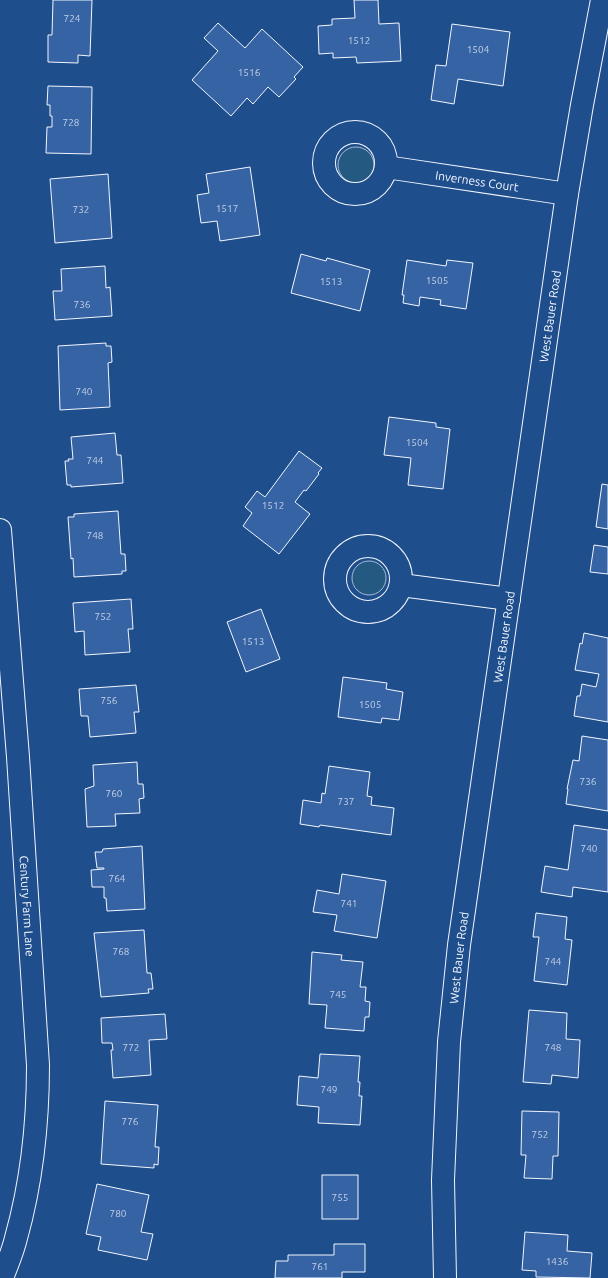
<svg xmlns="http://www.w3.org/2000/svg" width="608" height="1278" viewBox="0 0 608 1278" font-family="Ubuntu,sans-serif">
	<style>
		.green { fill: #245a82; stroke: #a8bbd7 }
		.building { fill: #3563a3; stroke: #f2f6ff }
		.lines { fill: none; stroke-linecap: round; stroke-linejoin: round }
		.minor-casing { stroke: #f2f6ff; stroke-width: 24 }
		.minor { stroke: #1f4e8c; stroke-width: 22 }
		.labels { text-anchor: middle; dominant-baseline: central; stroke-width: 3; stroke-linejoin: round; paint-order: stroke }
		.number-label { font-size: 10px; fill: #c3d1e8 }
		.street-label { font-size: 12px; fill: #f2f6ff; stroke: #1f4e8c }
	</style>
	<rect width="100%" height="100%" fill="#1f4e8c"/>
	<g class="green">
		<circle cx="356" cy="165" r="18"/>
		<circle cx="369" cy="578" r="17"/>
	</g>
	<g class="building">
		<path d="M53,0H92L90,56L78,55V63L48,62V35H52Z"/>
		<path d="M354,0H378L379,24L399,23L401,61L357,63L356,57L333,58V53L319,54L318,26L332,25V19L355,18Z"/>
		<path d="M218,23L245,48L262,29L303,67L294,77L296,79L279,97L268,87L253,104L247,98L231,116L192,80L218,51L204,38Z"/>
		<path d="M452,24L510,32L503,86L458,79L454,104L431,100L436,65L446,66Z"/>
		<path d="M48,86L92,87L91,154L46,153L47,127H52V116H50V105H47Z"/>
		<path d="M250,167L260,235L220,241L217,221L201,223L197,195L209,193L206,174Z"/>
		<path d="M108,174L112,238L55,243L50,179Z"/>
		<path d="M301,254L326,261L327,258L370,270L360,311L291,293Z"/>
		<path d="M407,260L446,266L447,260L473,263L466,309L440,305L441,300L420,297L419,306L403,303L404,295H402Z"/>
		<path d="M105,266L106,288L110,287L112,316L55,320L53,291H62L61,269Z"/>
		<path d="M106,343V346H111L112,362L108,363L110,407L60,410L58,346Z"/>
		<path d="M389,417L436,423V427L450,429L443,489L408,485L411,458L384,455Z"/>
		<path d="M115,433L117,455H121L123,483L71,487V485H67L65,461H69L68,459H73L71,437Z"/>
		<path d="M299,451L322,468L318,473L319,474L306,491L304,490L295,502L310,514L279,554L243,526L252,513L245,507L257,491L265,497Z"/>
		<path d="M602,484L608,485V529L596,527Z"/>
		<path d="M118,511L121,554H125L126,571H122V574L74,577L73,558L71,559L68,517H74V514Z"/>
		<path d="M594,545L608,547V574L590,572Z"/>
		<path d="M131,599L133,629H128L130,652L85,655L84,631L75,632L73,603Z"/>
		<path d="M261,609L280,659L246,672L227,622Z"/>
		<path d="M584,633L608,638V722L574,716L577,696H580L582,684L596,687L599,674L575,670L580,643L582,644Z"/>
		<path d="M343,677L387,683L386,689L403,692L399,720L382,718L381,723L338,717Z"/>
		<path d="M136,685L139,712H134L136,733L90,737L88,716H81L79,689Z"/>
		<path d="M582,736L608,740V811L566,804L568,789H567L573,760L579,761Z"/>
		<path d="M137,762L138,784H143L144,798L139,799L140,813L115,814L116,826L87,827L85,789L94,786L93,765Z"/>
		<path d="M329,766L370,772L367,796L372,797L371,805L394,808L391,835L320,825L319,827L300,824L303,800L321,803L322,793L325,794Z"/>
		<path d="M574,825L608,830V892L573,887L572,897L541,892L545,866L568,870Z"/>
		<path d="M142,846L145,909L107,911L106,898H104V887H92L91,870L104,869V868H97L95,852H102L103,849Z"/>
		<path d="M342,874L386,881L377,938L334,931L337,915L313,912L317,890L339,894Z"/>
		<path d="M536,913L567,917L565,939L572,940L567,985L534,981L539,937H533Z"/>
		<path d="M144,930L147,973H151L153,989H148L149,993L101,997L94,933Z"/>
		<path d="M312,952L342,955L341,960L363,962L360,987H366L365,1001L370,1002L369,1017H365L364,1031L325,1028L327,1005L309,1004Z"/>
		<path d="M529,1010L567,1013L566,1039L580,1040L578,1078L552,1075L551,1084L523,1082Z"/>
		<path d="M165,1014L167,1039L149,1040L151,1075L113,1078L111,1050H113L112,1043H102L101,1018Z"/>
		<path d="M320,1054L360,1056L358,1082H360L359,1096H362L360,1125L318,1123L319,1107L297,1105L299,1076L318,1078Z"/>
		<path d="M105,1101L158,1105L155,1147H159L158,1165L154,1164V1168L101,1164Z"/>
		<path d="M522,1111L559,1112L558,1156H553L552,1179L524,1178L526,1155H521Z"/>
		<rect x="322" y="1175" width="36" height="44"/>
		<path d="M97,1184L149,1195L141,1232L153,1234L147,1260L98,1250L101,1237L86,1234Z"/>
		<path d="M525,1232L568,1235L567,1251L592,1253L590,1278L536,1277V1271L522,1270Z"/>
		<path d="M334,1244H365V1272H342V1278H275L276,1261H288V1255H334Z"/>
	</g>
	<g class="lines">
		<g class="minor-casing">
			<g id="minor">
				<circle cx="355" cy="163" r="31"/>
				<path id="s1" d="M386,167L567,194"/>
				<path id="s2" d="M0,530L18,757L38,1065C38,1124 32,1181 16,1238C13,1251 7,1265 2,1278"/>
				<circle cx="368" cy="579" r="33"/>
				<path d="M401,585L509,599"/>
				<path id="s3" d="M445,1278L443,1180L449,1042L459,945L567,194L582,105L602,0"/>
			</g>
		</g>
		<use href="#minor" class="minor"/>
	</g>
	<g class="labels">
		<g class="number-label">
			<text x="72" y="18">724</text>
			<text x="359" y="40">1512</text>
			<text x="478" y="49">1504</text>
			<text x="249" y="72">1516</text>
			<text x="71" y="122">728</text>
			<text x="227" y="208">1517</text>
			<text x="81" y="209">732</text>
			<text x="437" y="280">1505</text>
			<text x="331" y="281">1513</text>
			<text x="82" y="304">736</text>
			<text x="84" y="391">740</text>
			<text x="417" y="442">1504</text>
			<text x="95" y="460">744</text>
			<text x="273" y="505">1512</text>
			<text x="95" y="535">748</text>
			<text x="103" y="616">752</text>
			<text x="253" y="641">1513</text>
			<text x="109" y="700">756</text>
			<text x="370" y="704">1505</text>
			<text x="588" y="781">736</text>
			<text x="114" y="793">760</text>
			<text x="346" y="801">737</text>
			<text x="589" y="848">740</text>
			<text x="117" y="878">764</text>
			<text x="349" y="903">741</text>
			<text x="121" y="951">768</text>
			<text x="553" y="961">744</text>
			<text x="338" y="994">745</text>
			<text x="131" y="1047">772</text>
			<text x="553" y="1047">748</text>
			<text x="329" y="1089">749</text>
			<text x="130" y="1121">776</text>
			<text x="540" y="1134">752</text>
			<text x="340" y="1197">755</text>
			<text x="118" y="1213">780</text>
			<text x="557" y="1261">1436</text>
			<text x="320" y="1266">761</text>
		</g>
		<g class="street-label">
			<text stroke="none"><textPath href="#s1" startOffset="92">Inverness Court</textPath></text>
			<text stroke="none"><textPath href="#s3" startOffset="969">West Bauer Road</textPath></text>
			<text stroke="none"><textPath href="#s3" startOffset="645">West Bauer Road</textPath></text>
			<text stroke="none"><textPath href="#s2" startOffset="377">Century Farm Lane</textPath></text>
			<text stroke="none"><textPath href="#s3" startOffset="321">West Bauer Road</textPath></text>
		</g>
	</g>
</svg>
